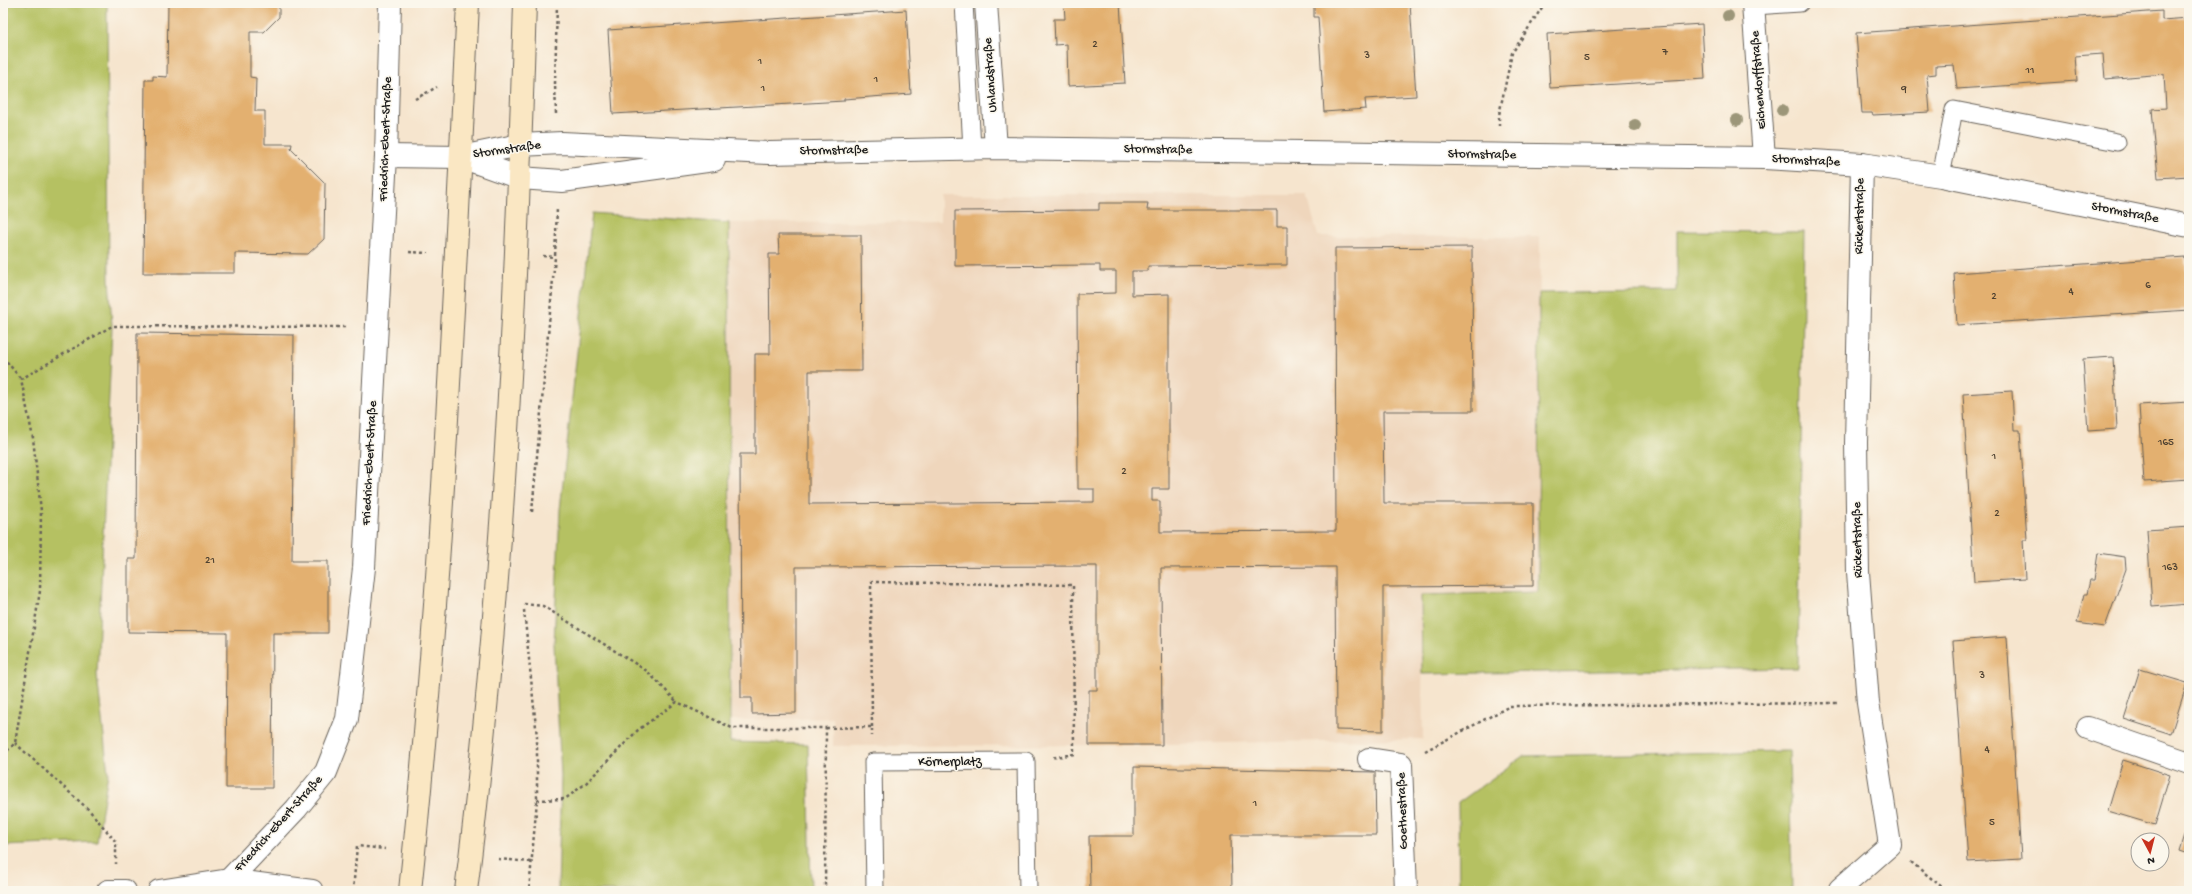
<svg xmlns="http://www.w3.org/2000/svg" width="2192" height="894" viewBox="0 0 2192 894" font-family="'Gochi Hand',sans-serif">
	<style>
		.built { fill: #efd6bc }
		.green { fill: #b5c162; stroke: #686e3f }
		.building { fill: #e3b06f }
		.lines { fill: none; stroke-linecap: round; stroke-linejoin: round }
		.service-casing { stroke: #68625a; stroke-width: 19 }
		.minor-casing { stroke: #68625a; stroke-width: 24 }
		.secondary-casing { stroke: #68625a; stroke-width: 24 }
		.path { stroke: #68625a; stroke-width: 2.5; stroke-dasharray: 3 3; stroke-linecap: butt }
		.service { stroke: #fff; stroke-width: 17 }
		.minor { stroke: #fff; stroke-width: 22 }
		.secondary { stroke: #fae7c3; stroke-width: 22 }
		.tree { fill: #9c9679 }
		.labels { text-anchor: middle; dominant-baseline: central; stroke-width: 3; stroke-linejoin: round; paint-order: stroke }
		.number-label { font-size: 11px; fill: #4e4131 }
		.street-label { font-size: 13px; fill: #1c1c1c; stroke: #fbf7ec }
	</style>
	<rect width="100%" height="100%" fill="#fbf7ec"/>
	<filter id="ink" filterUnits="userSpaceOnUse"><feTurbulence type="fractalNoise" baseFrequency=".025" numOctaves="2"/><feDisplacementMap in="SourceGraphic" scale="8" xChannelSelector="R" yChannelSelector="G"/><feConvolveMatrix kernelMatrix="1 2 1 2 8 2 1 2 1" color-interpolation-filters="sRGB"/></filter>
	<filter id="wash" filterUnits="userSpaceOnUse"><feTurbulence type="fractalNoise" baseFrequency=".012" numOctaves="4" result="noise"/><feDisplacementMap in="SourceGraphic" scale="16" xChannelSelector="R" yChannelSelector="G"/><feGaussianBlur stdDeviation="0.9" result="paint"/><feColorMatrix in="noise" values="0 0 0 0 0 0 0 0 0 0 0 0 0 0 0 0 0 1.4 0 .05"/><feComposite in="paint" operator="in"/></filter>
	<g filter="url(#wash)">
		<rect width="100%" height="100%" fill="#f6e5ce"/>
		<path class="built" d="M940,195H1307L1318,236L1540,237L1538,593L1421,595L1423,739L1123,745L833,746V718L731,720L729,223L940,222Z"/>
		<g class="green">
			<path d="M3,3H107L109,278L112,326L97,675L108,773L97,842L3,846Z"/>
			<path d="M592,213L729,223L730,742L808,744L811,891H558L561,775L554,644L560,510Z"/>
			<path d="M1677,231L1804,232L1798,668L1422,674L1421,595L1538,592L1539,293L1677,292Z"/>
			<path d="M1789,751L1792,891H1459L1458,803L1523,756Z"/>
		</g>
		<g id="blocks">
			<g class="building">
				<path d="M168,3H279V17L264,32H250V77L256,78L255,111H265V144H292L291,149L325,183L324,239L308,254L235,253V273H143L145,80H153V76L167,77Z"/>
				<path d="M1064,3H1120L1125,83L1068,86L1067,44L1055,45L1054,19H1065Z"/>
				<path d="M1314,3H1410L1416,96L1365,99L1366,109L1324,112L1318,17H1314Z"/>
				<path d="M906,10L911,94L844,99V101L613,114L608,30Z"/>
				<path d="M2162,11V20L2189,18V176L2158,178L2152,109L2166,108L2164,74L2105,79L2103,54L2075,56L2077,81L1957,89L1954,65L1936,66V74L1927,75L1930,112L1873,115L1872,113H1862L1856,33Z"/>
				<path d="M1702,24L1705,79L1550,88L1547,34Z"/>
				<path d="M1099,203H1148L1147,210H1277V226H1287V265L1148,266V271H1132V295L1169,294V489H1152V501H1160V532L1336,531L1335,248L1472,247L1473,411H1383L1384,503H1533V586L1383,587V731L1336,730L1335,567L1161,568L1162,745H1089V690H1097V566L796,567V713L752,714V698H741L740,454H755V354H770L769,254H779L778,235H861L862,371H809V504L1094,502V489H1078L1077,294L1116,293V271H1100V265L955,266V211L1099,210Z"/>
				<path d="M2185,257L2189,310L1957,325L1954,273Z"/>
				<path d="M137,333L294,335L292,561H328V633H273L272,788H226L227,633L128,632V559H136Z"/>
				<path d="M2113,357L2117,429L2088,431L2083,359Z"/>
				<path d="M2012,391L2014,430H2020L2027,540H2023L2025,579L1974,582L1963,394Z"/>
				<path d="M2189,402V479L2144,482L2139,405Z"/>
				<path d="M2189,527V604L2152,607L2147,530Z"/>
				<path d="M2098,553L2125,557L2126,569L2105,627L2077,623L2084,594H2087L2090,580H2094Z"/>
				<path d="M2007,637L2021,859L1968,862L1953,641Z"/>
				<path d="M2140,669L2187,683L2171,734L2124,719Z"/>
				<path d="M2123,760L2170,775L2155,825L2108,811Z"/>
				<path d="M1134,767L1375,772L1376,835H1231L1232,891H1090L1089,836H1134Z"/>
				<path d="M2189,822V854L2180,851Z"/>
			</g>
		</g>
	</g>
	<g filter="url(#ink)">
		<use href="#blocks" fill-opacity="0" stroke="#68625a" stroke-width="1"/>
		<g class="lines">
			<g class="service-casing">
				<g id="service">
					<path d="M964,3L972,149"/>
					<path d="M1754,6L1800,3"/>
					<path d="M1941,176L1954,110L2117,142"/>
					<path d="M875,891L873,762L1026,761L1028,891"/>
				</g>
			</g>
			<g class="minor-casing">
				<g id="minor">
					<path d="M986,3L996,148"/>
					<path d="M1753,3L1764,158"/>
					<path d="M386,156L461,157L520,145L562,143L769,153L996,148L1764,158L1862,164L1941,176L2189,226"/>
					<path d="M461,157L520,178L562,181L714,160"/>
					<path d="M2088,728L2189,763"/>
					<path d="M1369,759L1401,764L1406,891"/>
					<path d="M229,880L296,809L326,772L347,719L364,568L386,156L390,3"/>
					<path d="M108,891H125"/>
					<path d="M159,891L229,880L312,891"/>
					<path d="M1840,891V889L1890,845L1868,703L1858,572L1856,443L1862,164"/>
				</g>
			</g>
			<g class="secondary-casing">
				<g id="secondary">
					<path d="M410,891C441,596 454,299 468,3"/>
					<path d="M466,891C503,596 516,300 525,3"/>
				</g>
			</g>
			<g class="path">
				<path d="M415,99L437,87"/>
				<path d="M556,114L555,84L557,3"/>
				<path d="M1499,126V115L1512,53L1545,3"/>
				<path d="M409,252L428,253"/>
				<path d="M543,256L555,257"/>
				<path d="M3,357L21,379"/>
				<path d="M532,512L555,257L557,208"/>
				<path d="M524,604L543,606L647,671L677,702"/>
				<path d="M524,610L537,737V800L529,891"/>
				<path d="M872,727L871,582L1073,585L1074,754L1051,758"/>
				<path d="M826,728L872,727V736"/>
				<path d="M15,743L89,810L116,842V864"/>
				<path d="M1425,751L1510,706L1839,703"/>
				<path d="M3,755L15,743L40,591L41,511L33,438L21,379L112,326L348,327"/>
				<path d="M537,800L565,799L585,784L638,730L677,702L732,728H826L825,891"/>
				<path d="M498,859L531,862"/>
				<path d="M1911,862L1947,891"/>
				<path d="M353,891L357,846L385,849"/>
			</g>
			<use href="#service" class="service"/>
			<use href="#minor" class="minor"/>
			<use href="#secondary" class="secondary"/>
		</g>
		<g class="tree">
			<circle cx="1728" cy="16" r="6"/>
			<circle cx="1782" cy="110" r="6"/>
			<circle cx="1737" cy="120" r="6"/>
			<circle cx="1635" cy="125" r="6"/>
		</g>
	</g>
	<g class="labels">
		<g class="number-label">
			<text x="1095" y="45">2</text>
			<text x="1665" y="53">7</text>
			<text x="1367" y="56">3</text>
			<text x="1587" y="58">5</text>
			<text x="760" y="62">1</text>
			<text x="2030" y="71">11</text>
			<text x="876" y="80">1</text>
			<text x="763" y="89">1</text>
			<text x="1904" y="90">9</text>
			<text x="2148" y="286">6</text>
			<text x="2071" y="292">4</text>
			<text x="1994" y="297">2</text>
			<text x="2166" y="443">165</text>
			<text x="1994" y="457">1</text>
			<text x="1124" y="472">2</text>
			<text x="1997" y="514">2</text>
			<text x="210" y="561">21</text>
			<text x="2170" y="568">163</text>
			<text x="1982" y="676">3</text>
			<text x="1987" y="750">4</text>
			<text x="1255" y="804">1</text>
			<text x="1992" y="823">5</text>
		</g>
		<g class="street-label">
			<text transform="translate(991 75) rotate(-94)">Uhlandstraße</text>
			<text transform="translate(1759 80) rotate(-94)">Eichendorffstraße</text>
			<text transform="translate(386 139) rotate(-88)">Friedrich-Ebert-Straße</text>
			<text transform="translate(507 150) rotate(-8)">Stormstraße</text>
			<text transform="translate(1158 150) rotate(1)">Stormstraße</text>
			<text transform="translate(834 151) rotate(-1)">Stormstraße</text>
			<text transform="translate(1482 155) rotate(1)">Stormstraße</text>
			<text transform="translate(1806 161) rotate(3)">Stormstraße</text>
			<text transform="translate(2125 213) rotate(11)">Stormstraße</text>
			<text transform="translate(1860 216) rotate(-89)">Rückertstraße</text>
			<text transform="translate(370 463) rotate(-87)">Friedrich-Ebert-Straße</text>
			<text transform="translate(1858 540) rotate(-91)">Rückertstraße</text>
			<text x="950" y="762">Körnerplatz</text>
			<text transform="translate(1403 811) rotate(-92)">Goethestraße</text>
			<text transform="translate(279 824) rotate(-48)">Friedrich-Ebert-Straße</text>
		</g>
	</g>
	<rect width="2192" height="894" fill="none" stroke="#fbf7ec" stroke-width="16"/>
	<g transform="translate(2150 852) rotate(173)"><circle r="19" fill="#fbf7ec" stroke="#a29f99"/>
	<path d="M0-3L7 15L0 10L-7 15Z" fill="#c8321e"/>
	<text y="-6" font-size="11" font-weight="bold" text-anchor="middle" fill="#1c1c1c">N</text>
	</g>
</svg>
